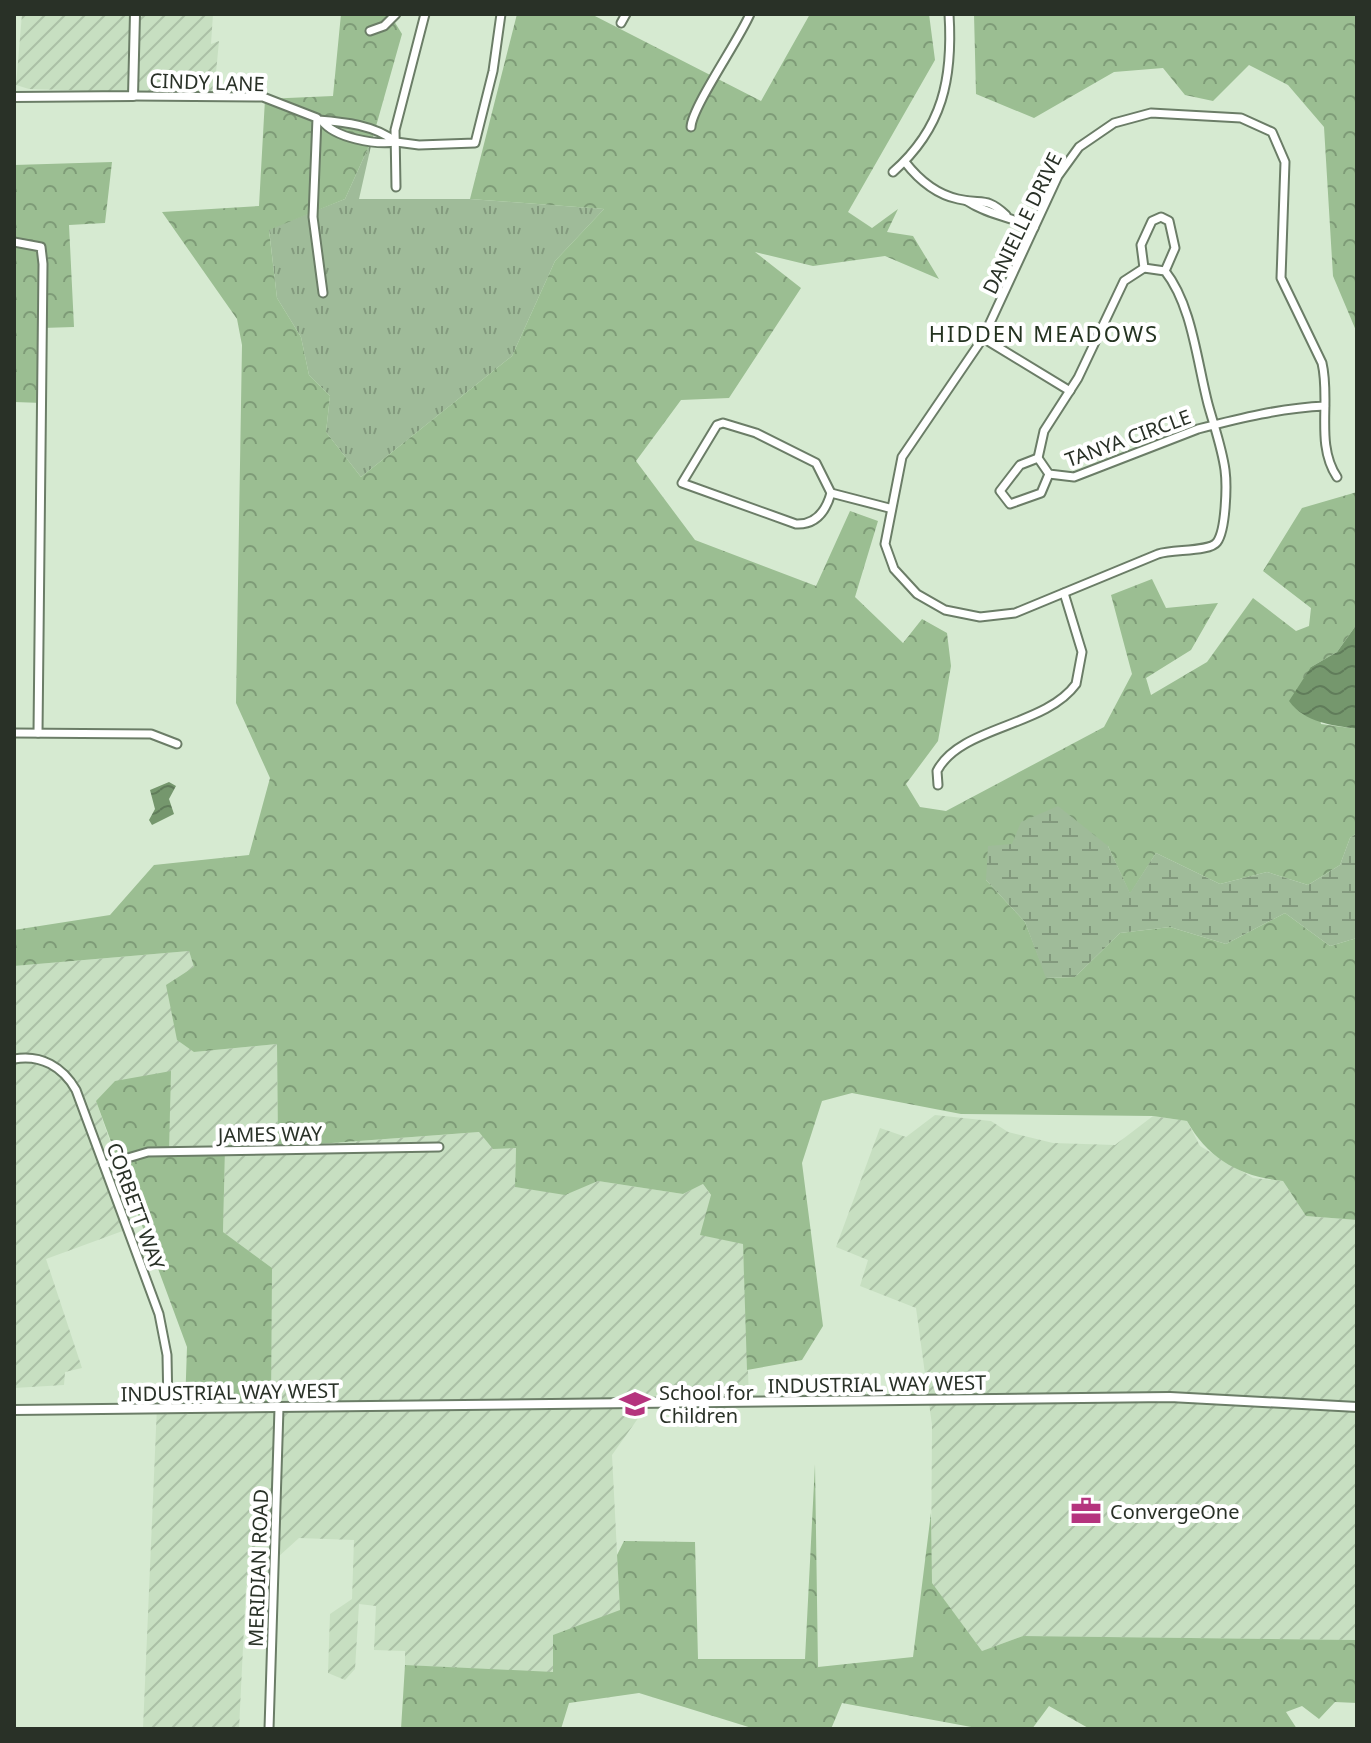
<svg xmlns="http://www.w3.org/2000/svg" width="1371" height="1743" viewBox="0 0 1371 1743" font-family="'Noto Sans',sans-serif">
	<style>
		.industrial { fill: url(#industrial-furrows) }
		.grass { fill: url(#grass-tufts) }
		.forest { fill: url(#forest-crowns) }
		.wetland { fill: url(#wetland-marsh) }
		.water { fill: url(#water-waves) }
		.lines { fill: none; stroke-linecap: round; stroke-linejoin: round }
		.minor-casing { stroke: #6b7d67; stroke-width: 11 }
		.tertiary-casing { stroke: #6b7d67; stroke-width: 12 }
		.minor { stroke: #fff; stroke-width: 7 }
		.tertiary { stroke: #fff; stroke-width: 8 }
		.labels { text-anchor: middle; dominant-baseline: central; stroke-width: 8; stroke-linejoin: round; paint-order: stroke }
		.street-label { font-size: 20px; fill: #293127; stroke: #fff }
		.poi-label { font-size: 20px; fill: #293127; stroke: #fff; text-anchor: start }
		.neighbourhood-label { font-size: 22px; letter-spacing: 2px; fill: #243320; stroke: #fff }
	</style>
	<defs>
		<pattern id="industrial-furrows" width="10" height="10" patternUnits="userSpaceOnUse" patternTransform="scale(2)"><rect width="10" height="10" fill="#c7dfc1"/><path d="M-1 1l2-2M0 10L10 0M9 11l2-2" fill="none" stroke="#abc0a6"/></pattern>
		<pattern id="grass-tufts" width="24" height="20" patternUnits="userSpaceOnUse" patternTransform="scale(2)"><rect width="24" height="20" fill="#9fbb99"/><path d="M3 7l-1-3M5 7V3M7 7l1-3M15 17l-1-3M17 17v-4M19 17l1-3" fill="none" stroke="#82997d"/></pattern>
		<pattern id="forest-crowns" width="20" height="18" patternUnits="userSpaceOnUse" patternTransform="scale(2)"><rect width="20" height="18" fill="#9bbe92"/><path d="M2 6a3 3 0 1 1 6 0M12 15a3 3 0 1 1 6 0" fill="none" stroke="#7e9b77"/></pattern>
		<pattern id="wetland-marsh" width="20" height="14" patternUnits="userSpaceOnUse" patternTransform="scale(2)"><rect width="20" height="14" fill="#9fbb99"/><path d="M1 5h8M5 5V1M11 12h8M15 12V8" fill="none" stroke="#82997d"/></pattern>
		<pattern id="water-waves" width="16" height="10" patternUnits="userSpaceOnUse" patternTransform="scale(2)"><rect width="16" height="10" fill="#75976d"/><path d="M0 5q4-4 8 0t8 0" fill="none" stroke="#607c5a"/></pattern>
	</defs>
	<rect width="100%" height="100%" fill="#d6ead1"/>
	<g class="industrial">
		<path d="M22,14H213L211,44L219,41L214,94L29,89L16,85Z"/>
		<path d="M189,951L194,967V1052L277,1044L278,1147L480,1132L516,1147L515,1187L565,1194L598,1181L683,1194L703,1184L743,1243L749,1398L651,1400L612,1455L620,1611L554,1635L553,1673L405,1665V1651L374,1650L376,1606L359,1604L355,1669L345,1680L328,1673L330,1614L352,1599L354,1540L299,1538L246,1586L239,1729H143L157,1406L194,1407L272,1268L223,1232L225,1149L169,1151L96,1101L139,1225L46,1259L82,1368L65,1372L64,1385L14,1388V966Z"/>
		<path d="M935,1115L991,1121L1008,1132L1053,1143L1115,1145L1153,1116L1187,1121L1200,1146L1253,1178L1283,1181L1306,1216L1357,1220V1640L1023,1636L982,1651L931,1583L932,1425L916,1308L860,1286L868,1260L836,1247L880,1128L906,1137Z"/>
	</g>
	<path class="grass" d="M373,137L359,199H470L604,209L555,261L512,356L361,477L326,432L330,396L309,375L301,337L277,298L269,229L345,199Z"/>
	<g class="forest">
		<path d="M341,14H397L394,21L402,34L373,137L345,199L269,230L277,298L301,337L309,375L330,396L326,432L361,477L512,356L555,261L604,209L470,199L517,14H591L761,101L810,14H929L935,60L848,212L872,228L898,209L887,232L913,236L939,279L885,256L813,266L755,252L801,288L729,398L681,400L636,461L695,540L816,586L850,511L878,521L855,597L903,643L922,619L947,633L951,666L938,741L906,784L920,807L946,811L1104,727L1132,674L1111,595L1152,579L1166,608L1218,603L1191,650L1146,678L1151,695L1207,662L1253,598L1296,631L1309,626L1311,608L1263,571L1302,508L1357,492V624L1337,652L1311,667L1321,724L1357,729V833L1350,838L1340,865L1308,885L1267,872L1220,884L1156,853L1130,894L1108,846L1012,844L986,880L1025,922L1047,978L1075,977L1120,933L1170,927L1226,944L1285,913L1330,946L1357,938V1220L1306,1216L1283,1181C1241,1177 1208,1159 1187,1121L1153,1116L961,1114L852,1093L822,1101L802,1163L823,1326L802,1360L747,1370L743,1244L700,1235L711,1195L703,1184L683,1194L598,1181L565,1195L515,1187L516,1148L493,1149L479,1132L278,1147L277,1044L194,1052L177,1040L166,985L194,967L189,951L14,966V930L110,915L154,865L249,855L270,778L236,703L242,345L237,319L162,212L259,206L265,99L333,96Z"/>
		<path d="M974,14H1357V333L1333,276L1324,127L1288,85L1249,65L1213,101L1185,95L1163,68L1114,72L1034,118L976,94Z"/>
		<path d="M112,162L105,223L69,225L74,327L42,328L43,403L14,402V165Z"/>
		<path d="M171,1071L169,1151L225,1149L223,1232L272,1268L271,1404L185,1406L187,1347L96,1101L115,1081Z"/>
		<path d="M815,1464L818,1667L913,1657L931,1513L932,1583L982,1651L1023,1636L1357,1640V1703L1335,1702L1319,1719L1302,1706L1286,1712L1297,1729H1090L1049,1706L1032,1729H982L842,1703L831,1729H755L639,1693L569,1703L561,1729H401L405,1665L553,1672V1635L620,1610L617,1555L624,1541L695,1542L698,1659H805Z"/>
	</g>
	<path class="wetland" d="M1058,806L1108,846L1130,893L1156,853L1220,884L1267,872L1308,885L1340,865L1350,838L1357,833V938L1330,946L1285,913L1226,944L1170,927L1120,933L1075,977L1046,978L1025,922L986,880L988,846L1012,844L1021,822Z"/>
	<g class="water">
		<path d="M1357,624V729C1332,725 1305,723 1289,701L1311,667L1337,652Z"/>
		<path d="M169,782L176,786L169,799L174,814L152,825L149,820L155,809L150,790Z"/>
	</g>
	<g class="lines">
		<g class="minor-casing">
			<g id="minor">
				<path d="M621,23L626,14"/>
				<path d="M370,31L384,26L396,14"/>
				<path d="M133,96L263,97L317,118L313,217L323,293"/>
				<path d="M318,120C344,122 375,125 396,142C375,145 335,138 322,121"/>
				<path d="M691,127C692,107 739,40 750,14"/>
				<path d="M396,142L419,145L475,143L493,71L501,14"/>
				<path d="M905,162C919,180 935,194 958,199C982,205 986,196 1006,215"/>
				<path d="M893,172C943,128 953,78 949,14"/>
				<path d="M396,187L395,130L425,14"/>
				<path d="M967,201C988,215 1012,217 1034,228"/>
				<path d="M14,242L41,247L43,264L38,733"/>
				<path d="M1144,268L1141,245L1152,221L1161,217L1169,221L1175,248L1165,271"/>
				<path d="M983,338L1070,391"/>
				<path d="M1325,406C1281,408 1241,418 1198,429L1074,477L1049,474L1038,458L1044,431L1078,378L1124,281L1144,268L1165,271C1192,305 1197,362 1208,404C1214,426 1222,448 1225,470C1227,485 1226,530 1217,542C1210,552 1173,549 1158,554L1015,613L980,617L945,610L917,594L894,569L885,544L902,457L983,338L1058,176L1079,147L1114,123L1151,113L1241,118L1272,132L1285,162L1281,278L1322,363C1331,401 1315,444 1337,477"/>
				<path d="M723,423L756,433L816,463L831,493C826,511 816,525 796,524L682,483L717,425Z"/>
				<path d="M1038,458L1020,465L1000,491L1010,504L1041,493L1049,474"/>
				<path d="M831,493L889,508"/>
				<path d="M14,733L151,734L177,744"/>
				<path d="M938,785L937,771C960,726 1045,727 1076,684L1082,652L1064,593"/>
				<path d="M14,1059C41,1054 63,1067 76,1090L159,1314L167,1355L168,1408"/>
				<path d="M104,1165L148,1152L439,1147"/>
				<path d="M269,1729L279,1408"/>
			</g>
		</g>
		<g class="tertiary-casing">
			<g id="tertiary">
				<path d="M14,97L133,96L135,14"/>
				<path d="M14,1410L1170,1397L1357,1407"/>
			</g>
		</g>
		<use href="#minor" class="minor"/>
		<use href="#tertiary" class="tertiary"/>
	</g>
	<defs>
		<g id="school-bare" transform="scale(2.4)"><path d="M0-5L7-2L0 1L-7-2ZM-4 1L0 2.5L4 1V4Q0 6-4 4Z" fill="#b5347e" stroke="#fff" stroke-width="2.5" paint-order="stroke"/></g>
		<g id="office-bare" transform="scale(2.4)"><path d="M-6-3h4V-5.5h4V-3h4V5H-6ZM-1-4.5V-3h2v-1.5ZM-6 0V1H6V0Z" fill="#b5347e" stroke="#fff" stroke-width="2.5" paint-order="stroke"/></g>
	</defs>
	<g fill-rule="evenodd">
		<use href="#school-bare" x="635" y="1404"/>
		<use href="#office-bare" x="1086" y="1511"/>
	</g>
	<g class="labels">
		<g class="street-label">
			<text transform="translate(207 82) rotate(2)">CINDY LANE</text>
			<text transform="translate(1022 223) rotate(-64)">DANIELLE DRIVE</text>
			<text transform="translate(1128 438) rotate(-20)">TANYA CIRCLE</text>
			<text transform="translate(270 1134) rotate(-1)">JAMES WAY</text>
			<text transform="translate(136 1206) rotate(70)">CORBETT WAY</text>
			<text transform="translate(877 1384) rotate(-1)">INDUSTRIAL WAY WEST</text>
			<text transform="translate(230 1392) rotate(-1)">INDUSTRIAL WAY WEST</text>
			<text transform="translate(258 1568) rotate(-88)">MERIDIAN ROAD</text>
		</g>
		<g class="poi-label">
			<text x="659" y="1392">School for<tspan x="659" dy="23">Children</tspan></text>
			<text x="1110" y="1511">ConvergeOne</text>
		</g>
		<g class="neighbourhood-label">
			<text x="1044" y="333">HIDDEN MEADOWS</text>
		</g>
	</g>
	<rect width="1371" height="1743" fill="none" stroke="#293127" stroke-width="32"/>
</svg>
